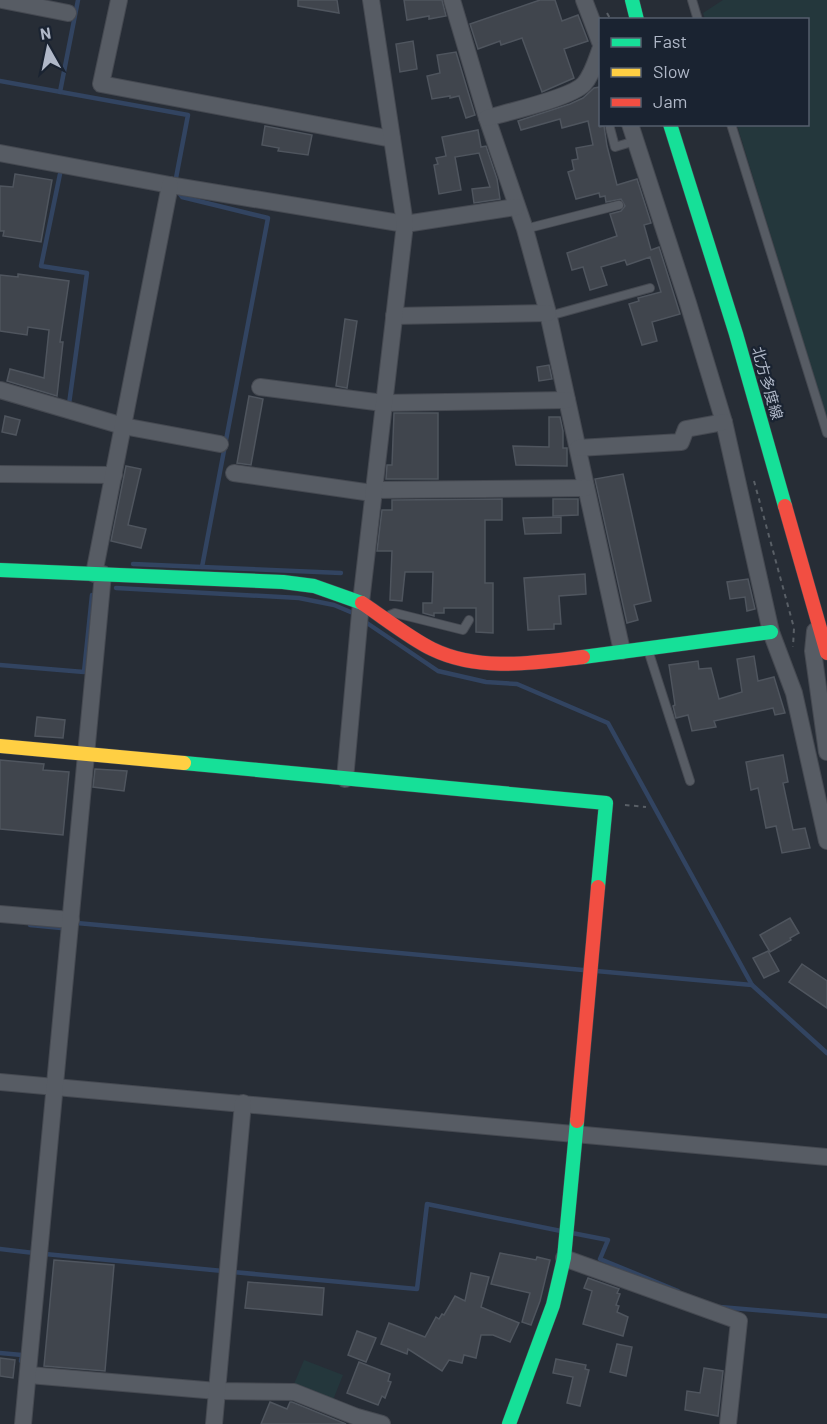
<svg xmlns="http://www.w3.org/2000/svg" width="827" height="1424" viewBox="0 0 827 1424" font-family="Barlow,'Noto Sans JP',sans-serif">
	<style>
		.green { fill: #24373c }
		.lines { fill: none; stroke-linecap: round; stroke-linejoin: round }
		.stream { stroke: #324461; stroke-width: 4.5 }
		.building { fill: #40454d; stroke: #4f555e; stroke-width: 1.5 }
		.lane-casing { stroke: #454951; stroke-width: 10 }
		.street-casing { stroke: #454951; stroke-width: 18 }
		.fast-casing { stroke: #454951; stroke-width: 15 }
		.slow-casing { stroke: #454951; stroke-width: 15 }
		.jam-casing { stroke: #454951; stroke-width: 15 }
		.path { stroke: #595f66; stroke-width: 2; stroke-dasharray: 4.5 4.5; stroke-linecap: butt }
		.lane { stroke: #575c64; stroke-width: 8 }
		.street { stroke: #575c64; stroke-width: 16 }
		.fast { stroke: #16e098; stroke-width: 14 }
		.slow { stroke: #ffcf43; stroke-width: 14 }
		.jam { stroke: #f24e42; stroke-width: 14 }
		.labels { text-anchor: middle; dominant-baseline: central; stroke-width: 4.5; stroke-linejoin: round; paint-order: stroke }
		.street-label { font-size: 15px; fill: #b0b8c8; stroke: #1a2331 }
	</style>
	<rect width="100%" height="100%" fill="#272d36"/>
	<g class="green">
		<path d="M723,0H827V419L737,125L808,124V20L705,19L703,13Z"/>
		<path d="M304,1360L343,1375L333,1400L294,1384Z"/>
	</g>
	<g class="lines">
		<g class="stream">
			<path d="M0,81L188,115L176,178"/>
			<path d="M60,92L78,0"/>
			<path d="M60,174L41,266L87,273L69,404L73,405"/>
			<path d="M133,564L202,567L268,218L182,197L179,193"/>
			<path d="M202,567L341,573"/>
			<path d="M116,588L299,598L334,605L353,613"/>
			<path d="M364,621L438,671L486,682L517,684L608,723L752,985L827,1053"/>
			<path d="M0,665L84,672L92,595"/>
			<path d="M77,923L583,970"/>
			<path d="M30,925L61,928"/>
			<path d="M596,971L752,985"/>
			<path d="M572,1233L608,1240L600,1259L678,1291"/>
			<path d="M0,1249L34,1253"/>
			<path d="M45,1254L223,1271"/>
			<path d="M233,1272L417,1289L427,1204L561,1231"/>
			<path d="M720,1307L827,1316"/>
			<path d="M0,1353L22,1355L21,1361"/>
		</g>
	</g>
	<g class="building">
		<path d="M298,0H337L339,13L298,6Z"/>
		<path d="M404,0H442L446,16L429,19V16L407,20Z"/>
		<path d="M540,0H555L562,21L578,15L588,41L564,49L574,78L542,92L522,38L501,45L500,41L478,49L470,24Z"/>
		<path d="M413,41L417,69L400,72L396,44Z"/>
		<path d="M456,52L475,115L466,118L459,96L450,98V96L432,99L427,76L440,73L437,55Z"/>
		<path d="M600,87V127L604,126L607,146L617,185L637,179L651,223L644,225L651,250L659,247L680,314L652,322L657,341L642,345L629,304L639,301L638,298L661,292L650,257L627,265L625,260L601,267L607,285L590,290L583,267L572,270L567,253L617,236L610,214L621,211L625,206L621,199L606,202L605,196L600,197L599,193L576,199L568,172L574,170L572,160L578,159L576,148L593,145L588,121L562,128L560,119L521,130L518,121L570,104L583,98L594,88Z"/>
		<path d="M265,126L312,135L308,155L278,151L279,148L262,145Z"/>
		<path d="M478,130L481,147L486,146L497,179L500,199L474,203L472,189L490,187L479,153L455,157L461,190L439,194L434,165L438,164L436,158L446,156L442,137Z"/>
		<path d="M15,174L52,180L41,242L3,236L4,231H0V186L13,187Z"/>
		<path d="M18,274L69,281L60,342H63L57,396L7,381L10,369L44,378L49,330L28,327L27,335L0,331V275L18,277Z"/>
		<path d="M345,319L357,321L347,388L336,386Z"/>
		<path d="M549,365L552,379L539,381L537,367Z"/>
		<path d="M249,396L263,399L251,465L237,463Z"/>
		<path d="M394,413H438V479H386L387,465H392Z"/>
		<path d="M5,416L20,420L16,435L2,432Z"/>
		<path d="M549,417H560L563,431V448H567V466L516,465L513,446L549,447Z"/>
		<path d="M126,466L141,469L128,525L146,529L141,548L111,541Z"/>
		<path d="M623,474L651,601L634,605L638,620L627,623L595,479Z"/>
		<path d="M502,499V520H485V583H493V633L476,632V608H444V613H434V616L423,613V603H432L433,572H405L402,601L390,600L392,551H377L382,510H392V500Z"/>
		<path d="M553,499H578V515L553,516Z"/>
		<path d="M561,517V533L525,534L523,518Z"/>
		<path d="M585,574L586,594L559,596L561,624H554V629L528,630L524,578Z"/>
		<path d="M748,579L755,609L747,611L745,597L730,599L727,582Z"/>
		<path d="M754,656L758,681L774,677L785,713L775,715L773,708L714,721L716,727L692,731L688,715L676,718L673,706L675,705L669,665L698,661L699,669L711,668L719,699L742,692L737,659Z"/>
		<path d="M37,717L65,720L63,738L35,736Z"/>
		<path d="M783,755L788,782L783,783L793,830L805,828L810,848L782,853L776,826L766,828L758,788L751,790L746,762Z"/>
		<path d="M0,760L44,764L43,770L69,772L63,835L0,829Z"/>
		<path d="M95,769L127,771L124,791L93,787Z"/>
		<path d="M790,918L799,933L790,938L791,940L770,952L760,935Z"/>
		<path d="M768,951L779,971L764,978L753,958Z"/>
		<path d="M802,964L827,981V1008L789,982Z"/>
		<path d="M500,1253L536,1260L537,1257L550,1260L540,1301L531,1325L522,1322L530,1293L491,1284Z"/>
		<path d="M54,1260L114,1265L105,1371L44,1366Z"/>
		<path d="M471,1273L489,1277L481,1307L519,1323L510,1342L493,1335H481L476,1358L464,1355L462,1363L449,1360L442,1371L408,1349L407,1354L381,1344L389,1323L425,1337L436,1317L439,1319L442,1314L444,1315L455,1296L465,1301Z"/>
		<path d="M588,1278L619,1289L617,1293L620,1294L616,1305L619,1306L617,1312L628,1317L623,1336L583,1324L592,1291L584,1288Z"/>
		<path d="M248,1282L324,1288L322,1315L245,1308Z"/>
		<path d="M357,1331L376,1338L366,1362L348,1355Z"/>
		<path d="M617,1344L632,1347L626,1376L610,1372Z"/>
		<path d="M0,1358L15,1360L13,1378L0,1376Z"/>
		<path d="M556,1359L586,1365L585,1369L589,1370L580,1406L567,1403L573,1377L553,1373Z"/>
		<path d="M359,1362L390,1374L388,1381L391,1382L385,1398L382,1396L378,1405L347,1393Z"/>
		<path d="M704,1368L723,1371L718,1416L685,1410L687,1391L700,1393Z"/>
		<path d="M270,1402L287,1409L290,1402H292L346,1424H261Z"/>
	</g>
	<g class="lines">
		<g class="lane-casing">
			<g id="lane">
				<path d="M692,0L698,20"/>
				<path d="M731,124L827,433"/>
				<path d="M610,128L615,147L635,141"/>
				<path d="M525,229L619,205"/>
				<path d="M549,316L650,288"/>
				<path d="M390,615L395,613L463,630L469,620"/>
				<path d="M648,650L690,781"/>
			</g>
		</g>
		<g class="street-casing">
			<g id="street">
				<path d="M2,0L68,13"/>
				<path d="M119,0L101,84L392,139"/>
				<path d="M452,0L487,118L525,229L548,313L622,651"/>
				<path d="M584,0L600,42"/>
				<path d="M487,118C508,112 571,98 584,84C592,75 596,61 600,50"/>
				<path d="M630,124L688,303L724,422L771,632L794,693L827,841"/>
				<path d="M0,153L170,185L405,224L516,207"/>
				<path d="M394,316L548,313"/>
				<path d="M260,387L383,403L567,400"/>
				<path d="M0,390L123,426L220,444"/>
				<path d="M578,448L681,442L686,429L724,422"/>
				<path d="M234,473L372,493"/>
				<path d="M0,474L114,475"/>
				<path d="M373,490L586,488"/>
				<path d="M94,574L170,185"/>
				<path d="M815,631L813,651L827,752"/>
				<path d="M345,779L361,602L405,224L371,0"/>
				<path d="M0,914L71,920"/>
				<path d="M0,1082L827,1157"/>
				<path d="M564,1258L739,1321L728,1424"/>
				<path d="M29,1375L217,1391L294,1392L357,1417L382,1424"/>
				<path d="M23,1424L103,574"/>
				<path d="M214,1424L243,1103"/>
			</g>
		</g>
		<g class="fast-casing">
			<g id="fast">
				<path d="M632,0L637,20"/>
				<path d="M670,124L736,334L785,506"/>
				<path d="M0,570L283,582L314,586L362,603"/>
				<path d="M583,657L771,632"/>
				<path d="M184,763L606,803L598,887"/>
				<path d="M509,1424L553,1305L564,1258L577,1121"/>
			</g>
		</g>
		<g class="slow-casing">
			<path id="slow" d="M0,746L184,763"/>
		</g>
		<g class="jam-casing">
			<g id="jam">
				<path d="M785,506L827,653"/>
				<path d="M362,603C383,617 411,639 432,649C479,672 533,663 583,657"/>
				<path d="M577,1121L598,887"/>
			</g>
		</g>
		<g class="path">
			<path d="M607,13L611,20"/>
			<path d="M754,481L794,628L793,647"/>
			<path d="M625,805L646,807"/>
		</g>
		<use href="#lane" class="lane"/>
		<use href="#street" class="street"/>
		<use href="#fast" class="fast"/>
		<use href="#slow" class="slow"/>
		<use href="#jam" class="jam"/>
	</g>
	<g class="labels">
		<g class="street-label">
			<text transform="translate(768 383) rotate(74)">北方多度線</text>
		</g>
	</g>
	<rect x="599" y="18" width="210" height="108" fill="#1a2331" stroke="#565f6d" stroke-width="1.5"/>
	<rect x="611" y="38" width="30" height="9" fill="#16e098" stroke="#565f6d" stroke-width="1.5"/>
	<text x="653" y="48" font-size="18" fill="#b0b8c8">Fast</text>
	<rect x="611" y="68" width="30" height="9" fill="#ffcf43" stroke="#565f6d" stroke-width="1.5"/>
	<text x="653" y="78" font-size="18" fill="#b0b8c8">Slow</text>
	<rect x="611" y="98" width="30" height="9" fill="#f24e42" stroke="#565f6d" stroke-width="1.5"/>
	<text x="653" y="108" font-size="18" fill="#b0b8c8">Jam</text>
	<g transform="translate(48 48) rotate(351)" stroke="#1a2331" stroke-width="4.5" paint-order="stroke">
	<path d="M0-4.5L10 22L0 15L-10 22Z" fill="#b0b8c8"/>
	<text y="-9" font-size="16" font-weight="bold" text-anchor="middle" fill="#b0b8c8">N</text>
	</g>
</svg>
